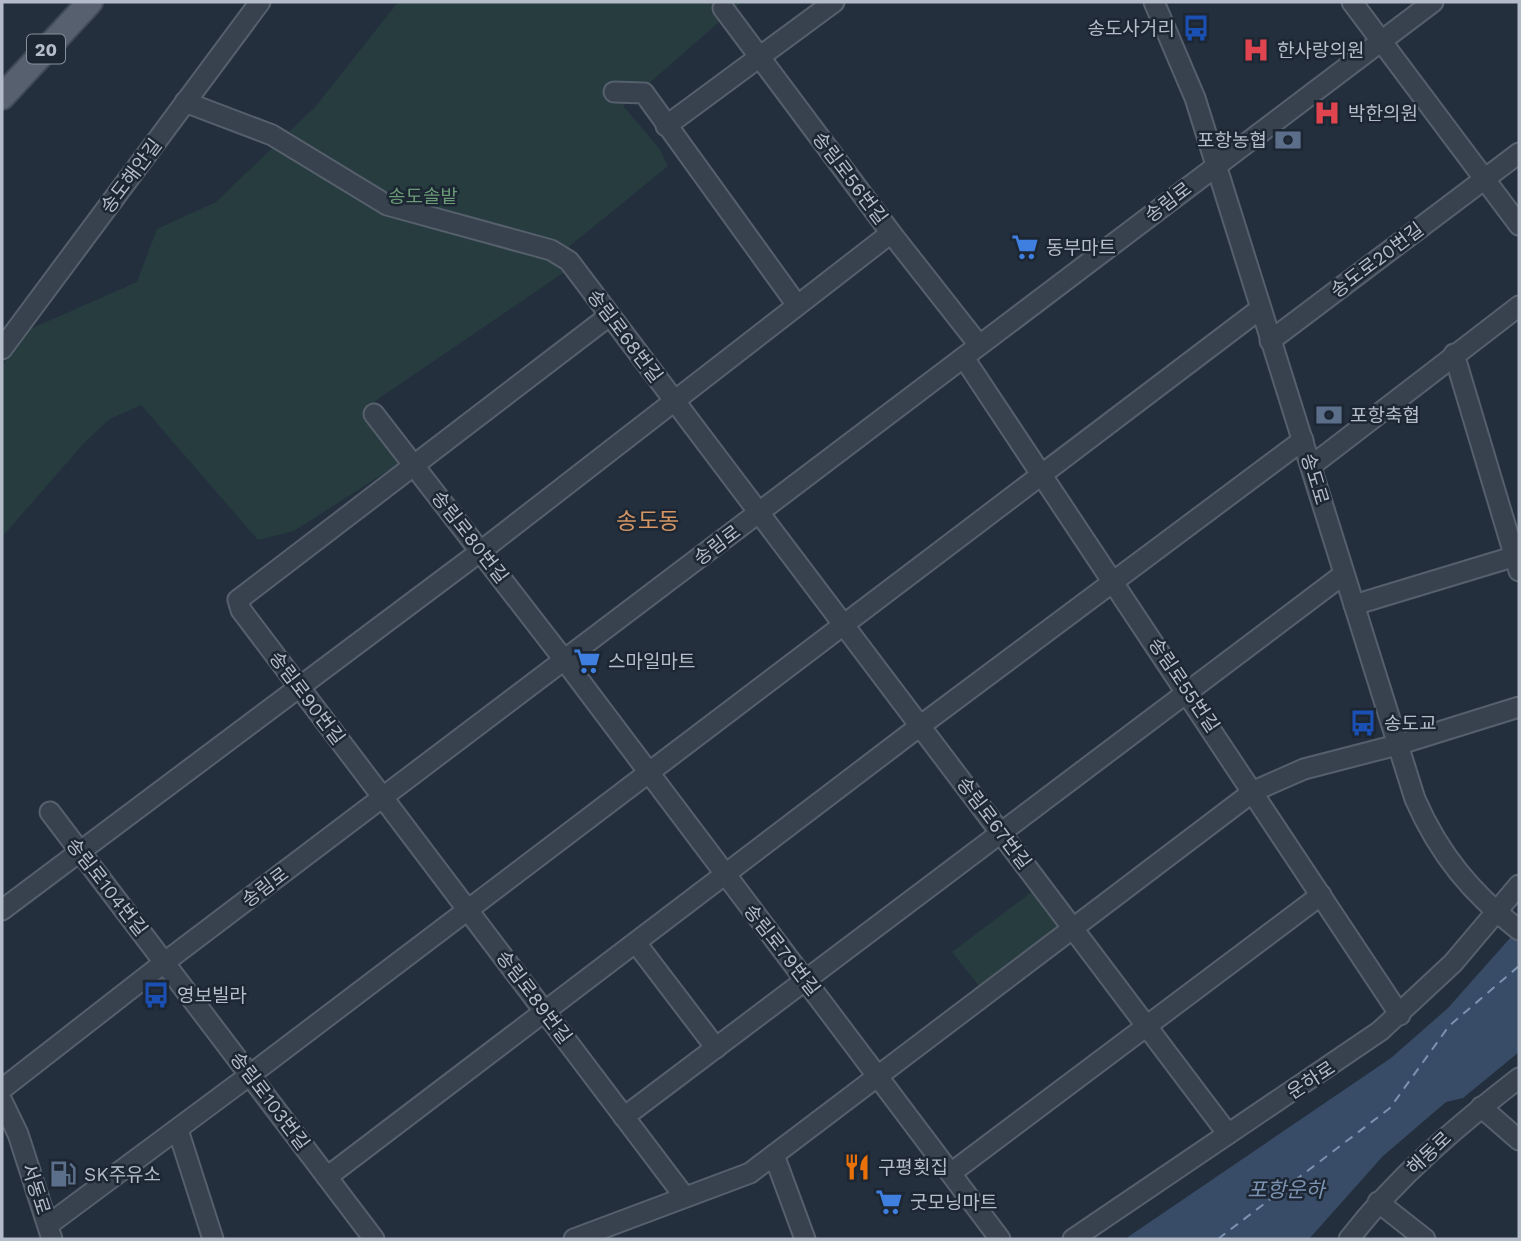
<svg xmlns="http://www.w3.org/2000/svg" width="1521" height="1241" viewBox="0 0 1521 1241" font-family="'Work Sans','Noto Sans KR',sans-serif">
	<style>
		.green { fill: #263c3f }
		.water { fill: #394c67 }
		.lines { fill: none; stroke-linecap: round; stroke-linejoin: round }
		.ferry { stroke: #7c92b1; stroke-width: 2; stroke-dasharray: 9 7; stroke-linecap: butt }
		.minor-casing { stroke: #565f6c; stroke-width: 23 }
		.major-casing { stroke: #414a57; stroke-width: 28 }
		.minor { stroke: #38414e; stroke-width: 19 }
		.major { stroke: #56606e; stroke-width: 24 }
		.labels { text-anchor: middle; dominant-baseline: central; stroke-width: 5; stroke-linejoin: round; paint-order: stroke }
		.shield { fill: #1d2633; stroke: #878f9c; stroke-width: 2 }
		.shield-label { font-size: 18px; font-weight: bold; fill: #b4bcc9 }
		.poi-label { font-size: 19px; fill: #b4bcc9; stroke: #1d2633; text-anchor: start }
		.street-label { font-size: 19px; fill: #b4bcc9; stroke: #1d2633 }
		.park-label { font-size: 19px; fill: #6b9a76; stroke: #1d2633 }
		.water-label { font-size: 21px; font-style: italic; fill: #7c92b1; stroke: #1d2633 }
		.quarter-label { font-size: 23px; fill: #d59563; stroke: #1d2633 }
	</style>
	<rect width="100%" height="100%" fill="#242f3e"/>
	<g class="green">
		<path d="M398,2H742L623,106L659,148L668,166L560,254L569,269L375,401L400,463L294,531L258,540L141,405L110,419L85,442L2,537V366L28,330L137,282L157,229L216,202L316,106Z"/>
		<path d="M1037,888L1067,929L983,991L952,952Z"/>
	</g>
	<path class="water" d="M1519,928V1052L1463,1098L1446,1102L1383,1156L1309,1239H1125L1391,1058L1448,1008Z"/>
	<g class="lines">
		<path class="ferry" d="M1218,1239L1390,1108L1449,1026L1519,966"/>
		<g class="minor-casing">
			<g id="minor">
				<path d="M1154,2L1195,98L1415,799C1439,854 1472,894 1519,930"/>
				<path d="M1352,2L1519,225"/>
				<path d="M723,8L891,233L979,345"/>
				<path d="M614,92L644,93L797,305"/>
				<path d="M185,102L272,135L387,205L551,250L569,261L1228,1134"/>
				<path d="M666,126L834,2"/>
				<path d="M609,316L238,600L241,610L684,1196"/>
				<path d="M1270,341L1519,153"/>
				<path d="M2,349L260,2"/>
				<path d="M1454,354L1519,571"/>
				<path d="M964,358L1400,1015"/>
				<path d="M374,414L565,661L1000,1239"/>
				<path d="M1311,466L1519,306"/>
				<path d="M1354,605L1519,555"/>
				<path d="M50,812L374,1239"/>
				<path d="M2,910L481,551L891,233"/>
				<path d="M636,943L716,1048"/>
				<path d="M2,1089L165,962L1433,2"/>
				<path d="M2,1101L18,1134L52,1239"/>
				<path d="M1481,1107L1519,1140"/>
				<path d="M624,1117L1344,574"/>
				<path d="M178,1130L213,1239"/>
				<path d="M774,1155L805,1239"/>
				<path d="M951,1173L1321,895"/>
				<path d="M327,1177L920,726L1303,440"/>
				<path d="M1378,1202L1425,1239"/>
				<path d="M48,1225L250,1075L1260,309"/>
				<path d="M574,1239L750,1173L1254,791L1304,769L1397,745L1519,707"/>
				<path d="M1073,1239L1380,1031L1453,963L1519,885"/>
				<path d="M1349,1239C1397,1177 1457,1126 1519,1078"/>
			</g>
		</g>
		<g class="major-casing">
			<path id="major" d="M2,97L90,2"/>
		</g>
		<use href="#minor" class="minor"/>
		<use href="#major" class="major"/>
	</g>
	<defs>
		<g id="bus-bare" transform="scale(2.1)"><path d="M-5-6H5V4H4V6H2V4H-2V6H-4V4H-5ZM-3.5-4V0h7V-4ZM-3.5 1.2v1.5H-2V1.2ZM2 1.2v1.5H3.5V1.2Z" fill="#1a4fb4" stroke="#1d2633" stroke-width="2.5" paint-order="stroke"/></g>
		<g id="hospital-bare" transform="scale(2.1)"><path d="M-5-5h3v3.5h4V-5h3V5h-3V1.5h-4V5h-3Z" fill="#e0444e" stroke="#1d2633" stroke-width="2.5" paint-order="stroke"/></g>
		<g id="bank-bare" transform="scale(2.1)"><path d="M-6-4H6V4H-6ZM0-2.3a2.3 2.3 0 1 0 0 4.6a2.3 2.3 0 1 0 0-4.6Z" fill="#5c6f8a" stroke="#1d2633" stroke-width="2.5" paint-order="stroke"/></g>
		<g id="supermarket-bare" transform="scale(2.1)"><path d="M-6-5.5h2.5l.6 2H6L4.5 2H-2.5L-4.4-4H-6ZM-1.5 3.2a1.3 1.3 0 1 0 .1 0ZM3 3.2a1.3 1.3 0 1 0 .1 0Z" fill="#3f7fe0" stroke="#1d2633" stroke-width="2.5" paint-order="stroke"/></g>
		<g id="restaurant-bare" transform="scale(2.1)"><path d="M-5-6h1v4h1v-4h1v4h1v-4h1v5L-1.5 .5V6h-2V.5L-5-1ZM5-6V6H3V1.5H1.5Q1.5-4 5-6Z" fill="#e8710a" stroke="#1d2633" stroke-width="2.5" paint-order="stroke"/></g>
		<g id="fuel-bare" transform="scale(2.1)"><path d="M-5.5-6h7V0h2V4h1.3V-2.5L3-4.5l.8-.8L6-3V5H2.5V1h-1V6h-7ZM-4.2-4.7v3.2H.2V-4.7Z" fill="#5c6f8a" stroke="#1d2633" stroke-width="2.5" paint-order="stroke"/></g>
	</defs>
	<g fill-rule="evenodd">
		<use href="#bus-bare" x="1196" y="28"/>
		<use href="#hospital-bare" x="1256" y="50"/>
		<use href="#hospital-bare" x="1327" y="113"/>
		<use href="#bank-bare" x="1288" y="140"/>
		<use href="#supermarket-bare" x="1025" y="247"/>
		<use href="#bank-bare" x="1329" y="415"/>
		<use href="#supermarket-bare" x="587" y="661"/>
		<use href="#bus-bare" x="1363" y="723"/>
		<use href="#bus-bare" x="156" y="995"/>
		<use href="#restaurant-bare" x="857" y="1167"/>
		<use href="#fuel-bare" x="63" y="1174"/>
		<use href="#supermarket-bare" x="889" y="1202"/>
	</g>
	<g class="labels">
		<rect class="shield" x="27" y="34.5" width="38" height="29" rx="5"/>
		<g class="shield-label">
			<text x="46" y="49">20</text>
		</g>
		<g class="poi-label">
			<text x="1175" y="28" text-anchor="end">송도사거리</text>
			<text x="1277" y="50">한사랑의원</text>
			<text x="1348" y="113">박한의원</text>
			<text x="1267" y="140" text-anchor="end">포항농협</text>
			<text x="1046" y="247">동부마트</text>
			<text x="1350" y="415">포항축협</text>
			<text x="608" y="661">스마일마트</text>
			<text x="1384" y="723">송도교</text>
			<text x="177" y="995">영보빌라</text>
			<text x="878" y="1167">구평횟집</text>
			<text x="84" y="1174">SK주유소</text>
			<text x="910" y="1202">굿모닝마트</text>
		</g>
		<g class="street-label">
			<text transform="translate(131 176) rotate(-53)">송도해안길</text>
			<text transform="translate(850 178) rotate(53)">송림로56번길</text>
			<text transform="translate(1168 202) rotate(-37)">송림로</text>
			<text transform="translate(1377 260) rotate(-37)">송도로20번길</text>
			<text transform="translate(625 336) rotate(53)">송림로68번길</text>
			<text transform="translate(1315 479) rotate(73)">송도로</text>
			<text transform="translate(470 537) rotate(52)">송림로80번길</text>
			<text transform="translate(717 545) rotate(-37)">송림로</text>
			<text transform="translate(1184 685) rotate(56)">송림로55번길</text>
			<text transform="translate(307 698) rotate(53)">송림로90번길</text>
			<text transform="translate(994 823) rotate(53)">송림로67번길</text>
			<text transform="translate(107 887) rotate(52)">송림로104번길</text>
			<text transform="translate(265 887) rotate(-37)">송림로</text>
			<text transform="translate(782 950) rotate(52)">송림로79번길</text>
			<text transform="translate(534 997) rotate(53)">송림로89번길</text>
			<text transform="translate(1311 1080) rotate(-33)">운하로</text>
			<text transform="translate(270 1101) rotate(53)">송림로103번길</text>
			<text transform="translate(1429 1153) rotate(-43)">해동로</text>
			<text transform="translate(36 1189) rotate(72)">서동로</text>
		</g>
		<g class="park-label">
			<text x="423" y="196">송도솔밭</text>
		</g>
		<g class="water-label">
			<text x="1286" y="1189">포항운하</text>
		</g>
		<g class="quarter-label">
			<text x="648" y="521">송도동</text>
		</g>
	</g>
	<rect width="1521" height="1241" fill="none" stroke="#b4bcc9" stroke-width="7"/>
</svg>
